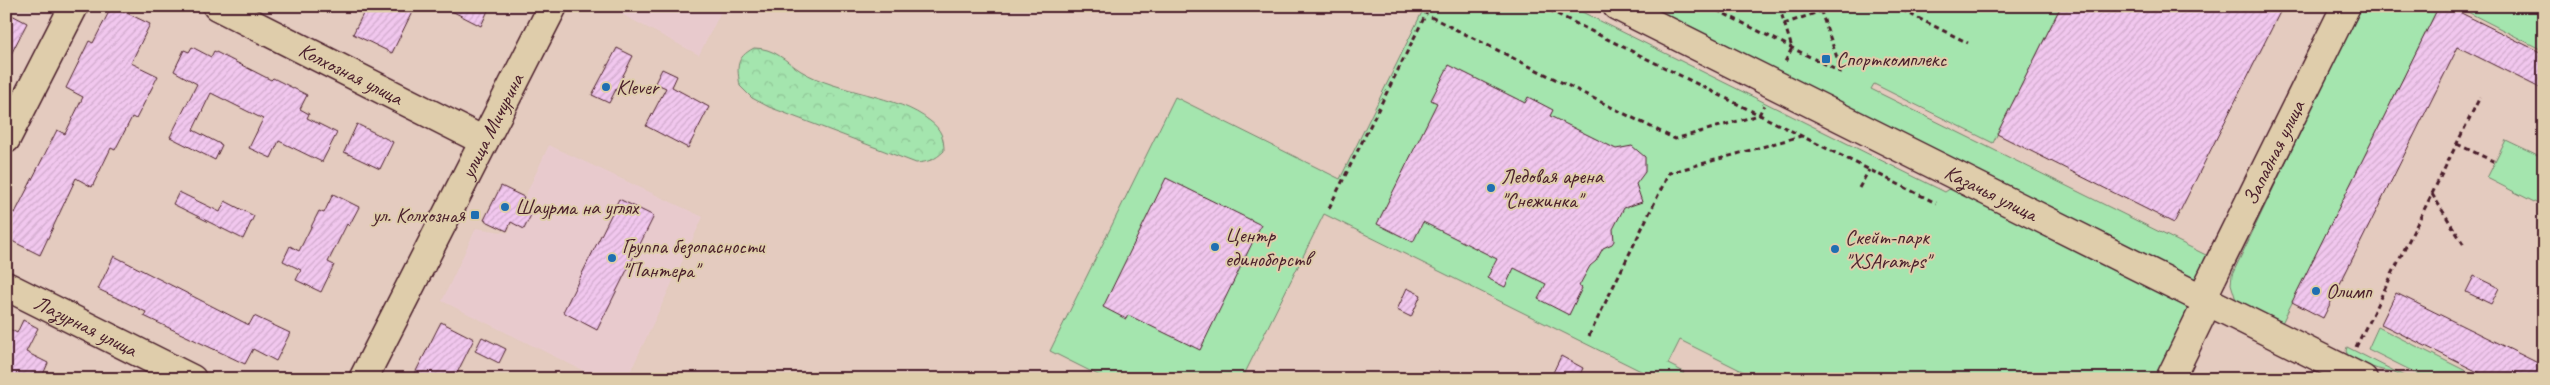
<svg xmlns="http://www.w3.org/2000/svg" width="2550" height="385" viewBox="0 0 2550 385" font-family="Caveat,sans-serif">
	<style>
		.built { fill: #e8cacd }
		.green { fill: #a4e5ae; stroke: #77826c }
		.forest { fill: url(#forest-crowns); stroke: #77826c }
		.building { fill: url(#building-hatch); stroke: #4a1f2b }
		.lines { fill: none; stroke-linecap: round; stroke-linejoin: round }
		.minor-casing { stroke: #4a1f2b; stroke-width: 31 }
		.path { stroke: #4a1f2b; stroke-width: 3; stroke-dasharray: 5 4; stroke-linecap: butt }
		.minor { stroke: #dfcdab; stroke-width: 28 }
		.poi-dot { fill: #1f6fb2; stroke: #dfcdab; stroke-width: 2 }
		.labels { text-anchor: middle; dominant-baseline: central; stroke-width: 4; stroke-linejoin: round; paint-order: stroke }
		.poi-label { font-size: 21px; fill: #4a1f2b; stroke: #dfcdab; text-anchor: start }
		.street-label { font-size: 21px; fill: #4a1f2b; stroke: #dfcdab }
	</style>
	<defs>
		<pattern id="forest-crowns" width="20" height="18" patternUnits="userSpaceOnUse" patternTransform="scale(1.25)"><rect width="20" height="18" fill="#a4e5ae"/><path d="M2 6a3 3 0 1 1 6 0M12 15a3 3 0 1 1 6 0" fill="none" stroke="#8fc496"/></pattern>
		<pattern id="building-hatch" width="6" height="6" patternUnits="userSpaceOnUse" patternTransform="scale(1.25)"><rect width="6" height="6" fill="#f1c7ee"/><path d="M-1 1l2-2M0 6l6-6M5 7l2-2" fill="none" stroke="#d0aacc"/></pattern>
	</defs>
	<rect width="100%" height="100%" fill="#e4cbbf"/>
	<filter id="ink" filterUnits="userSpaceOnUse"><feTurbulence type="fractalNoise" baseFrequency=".02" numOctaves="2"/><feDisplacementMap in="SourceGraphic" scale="10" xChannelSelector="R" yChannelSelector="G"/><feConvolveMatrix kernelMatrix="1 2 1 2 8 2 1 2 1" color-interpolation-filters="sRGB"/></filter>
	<g filter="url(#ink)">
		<g class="built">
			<path d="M606,6H724L699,55Z"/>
			<path d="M549,145L703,217L627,379H600L442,301L476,228L508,233Z"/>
		</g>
		<g class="green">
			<path d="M1425,6H1570L1945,192L1951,188L2183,303L2192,318L2162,379H1758L1680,340L1668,364L1684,372L1680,379H1657L1324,214L1242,379H1106L1050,351L1175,97L1340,179Z"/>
			<path d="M1642,6H2061L1993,143L1874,84L1871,89L2210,257L2195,280Z"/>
			<path d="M2360,6H2439L2282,323L2236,300L2231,284L2232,275Z"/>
			<path d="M2456,6H2544V51Z"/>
			<path d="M2506,140L2544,158V207L2487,178Z"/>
			<path d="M2378,327L2482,379H2428L2368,349Z"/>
			<path d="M2347,347L2410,379C2402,379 2396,372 2388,371C2373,369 2362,363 2348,356L2346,351Z"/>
		</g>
		<path class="forest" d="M754,48C775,48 785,61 801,71C839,94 897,94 930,121C941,129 944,138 944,151C935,160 928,162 916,163L769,107L752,98L740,86C737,67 735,58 754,48Z"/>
		<g class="building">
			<path d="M112,6L150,24L131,63L158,76L136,119L132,117L115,150L111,148L92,187L76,178L40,255L6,238V220L11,211L15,213L57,130L65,134L83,97L66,88L89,41L93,43Z"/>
			<path d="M367,6H415L392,53L353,34Z"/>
			<path d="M442,6H490L481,26Z"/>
			<path d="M2061,6H2283L2174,223L1997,134Z"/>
			<path d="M2439,6H2447L2544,54V90L2458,47L2323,318L2292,302Z"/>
			<path d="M6,12L27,23L6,64Z"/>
			<path d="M192,47L211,57L214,51L271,80L273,78L307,95L300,109L309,114L307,118L337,133L322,162L279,141L271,158L249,148L263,119L211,93L193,130L222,145L215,160L170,137L197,84L174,71L184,50L189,52Z"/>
			<path d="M617,48L633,56L609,103L592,95Z"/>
			<path d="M1449,65L1525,103L1528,97L1553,110L1550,116L1616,149L1632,146L1645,157V172L1636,184L1642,202L1624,208L1613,229L1614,241L1612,244L1603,248L1596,261L1590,266L1579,286L1582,288L1569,315L1538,299L1546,284L1514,268L1505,287L1487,278L1497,259L1423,222L1413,242L1377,224L1437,103L1431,100Z"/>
			<path d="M662,69L677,76L672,87L709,107L688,148L646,126L666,88L655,83Z"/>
			<path d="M357,124L393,142L380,169L344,152Z"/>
			<path d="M1166,178L1261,225L1200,350L1128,315L1126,319L1103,307Z"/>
			<path d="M501,186L524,197L520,205L533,211L524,229L511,222L507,231L484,220Z"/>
			<path d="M179,192L220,212L225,201L254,216L243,239L173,204Z"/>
			<path d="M333,194L359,207L349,226L347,224L328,262L334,265L321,292L296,280L301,270L283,261L290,246L299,251L319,211L324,213Z"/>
			<path d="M619,199L654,216L597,330L563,312Z"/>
			<path d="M114,256L249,325L254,316L290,333L276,361L253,349L245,364L144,316L146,312L98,289Z"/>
			<path d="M2474,276L2499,288L2491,304L2466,292Z"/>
			<path d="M1407,288L1421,295L1411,317L1397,310Z"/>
			<path d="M2396,293L2544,366V379H2492L2381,324Z"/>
			<path d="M23,320L38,328L26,352L48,363L41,379H18L6,373V327L17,333Z"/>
			<path d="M441,322L474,339L454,379H412Z"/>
			<path d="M482,337L506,349L499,363L475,351Z"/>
			<path d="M1561,356L1583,368L1578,379H1550Z"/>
		</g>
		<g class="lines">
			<g class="minor-casing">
				<g id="minor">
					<path id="s1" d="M217,6L484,141"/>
					<path id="s2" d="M1617,6L2363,379"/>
					<path d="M6,139L74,6"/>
					<path id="s3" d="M6,286L192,379"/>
					<path id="s4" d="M2202,298L2346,6"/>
					<path id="s5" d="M363,379L553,6"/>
					<path d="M2170,379L2208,301"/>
				</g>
			</g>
			<g class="path">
				<path d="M1541,6L1936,203"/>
				<path d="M1709,6L1840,72L1841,69L1819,6"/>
				<path d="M1779,6L1792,48L1784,64"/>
				<path d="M1894,6L1968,43"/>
				<path d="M1431,17L1675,139L1759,115L1764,105"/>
				<path d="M1784,24L1821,11"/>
				<path d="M2457,144L2495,162"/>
				<path d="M2540,157L2544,149"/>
				<path d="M1859,188L1869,170"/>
				<path d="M2432,194L2464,245"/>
				<path d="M1329,208L1430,6"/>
				<path d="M1589,336L1669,173L1801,136"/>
				<path d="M2356,347L2480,97"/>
			</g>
			<use href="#minor" class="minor"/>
		</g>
	</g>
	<g class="poi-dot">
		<rect x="1821" y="54" width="10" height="10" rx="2.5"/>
		<circle cx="606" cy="87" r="5"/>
		<circle cx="1491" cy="188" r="5"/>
		<circle cx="505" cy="207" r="5"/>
		<rect x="470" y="210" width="10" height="10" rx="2.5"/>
		<circle cx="1215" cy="247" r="5"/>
		<circle cx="1835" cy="249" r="5"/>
		<circle cx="612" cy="258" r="5"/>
		<circle cx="2316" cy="291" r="5"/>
	</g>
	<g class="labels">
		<g class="poi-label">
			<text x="1836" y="59">Спорткомплекс</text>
			<text x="616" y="87">Klever</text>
			<text x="1501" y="176">Ледовая арена<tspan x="1501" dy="24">"Снежинка"</tspan></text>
			<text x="515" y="207">Шаурма на углях</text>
			<text x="465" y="215" text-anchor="end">ул. Колхозная</text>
			<text x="1225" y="235">Центр<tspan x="1225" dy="24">единоборств</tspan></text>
			<text x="1845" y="237">Скейт-парк<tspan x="1845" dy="24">"XSAramps"</tspan></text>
			<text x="622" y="246">Группа безопасности<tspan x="622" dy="24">"Пантера"</tspan></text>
			<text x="2326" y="291">Олимп</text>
		</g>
		<g class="street-label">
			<text stroke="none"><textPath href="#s1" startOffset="150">Колхозная улица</textPath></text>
			<text stroke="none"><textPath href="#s5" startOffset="284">улица Мичурина</textPath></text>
			<text stroke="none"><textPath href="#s4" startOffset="162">Западная улица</textPath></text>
			<text stroke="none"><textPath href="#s2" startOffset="418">Казачья улица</textPath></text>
			<text stroke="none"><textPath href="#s3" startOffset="89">Лазурная улица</textPath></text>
		</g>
	</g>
	<rect width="2550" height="385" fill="none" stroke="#dfcdab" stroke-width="25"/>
	<rect x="12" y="12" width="2525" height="360" fill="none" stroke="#4a1f2b" stroke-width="2" filter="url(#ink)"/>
</svg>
